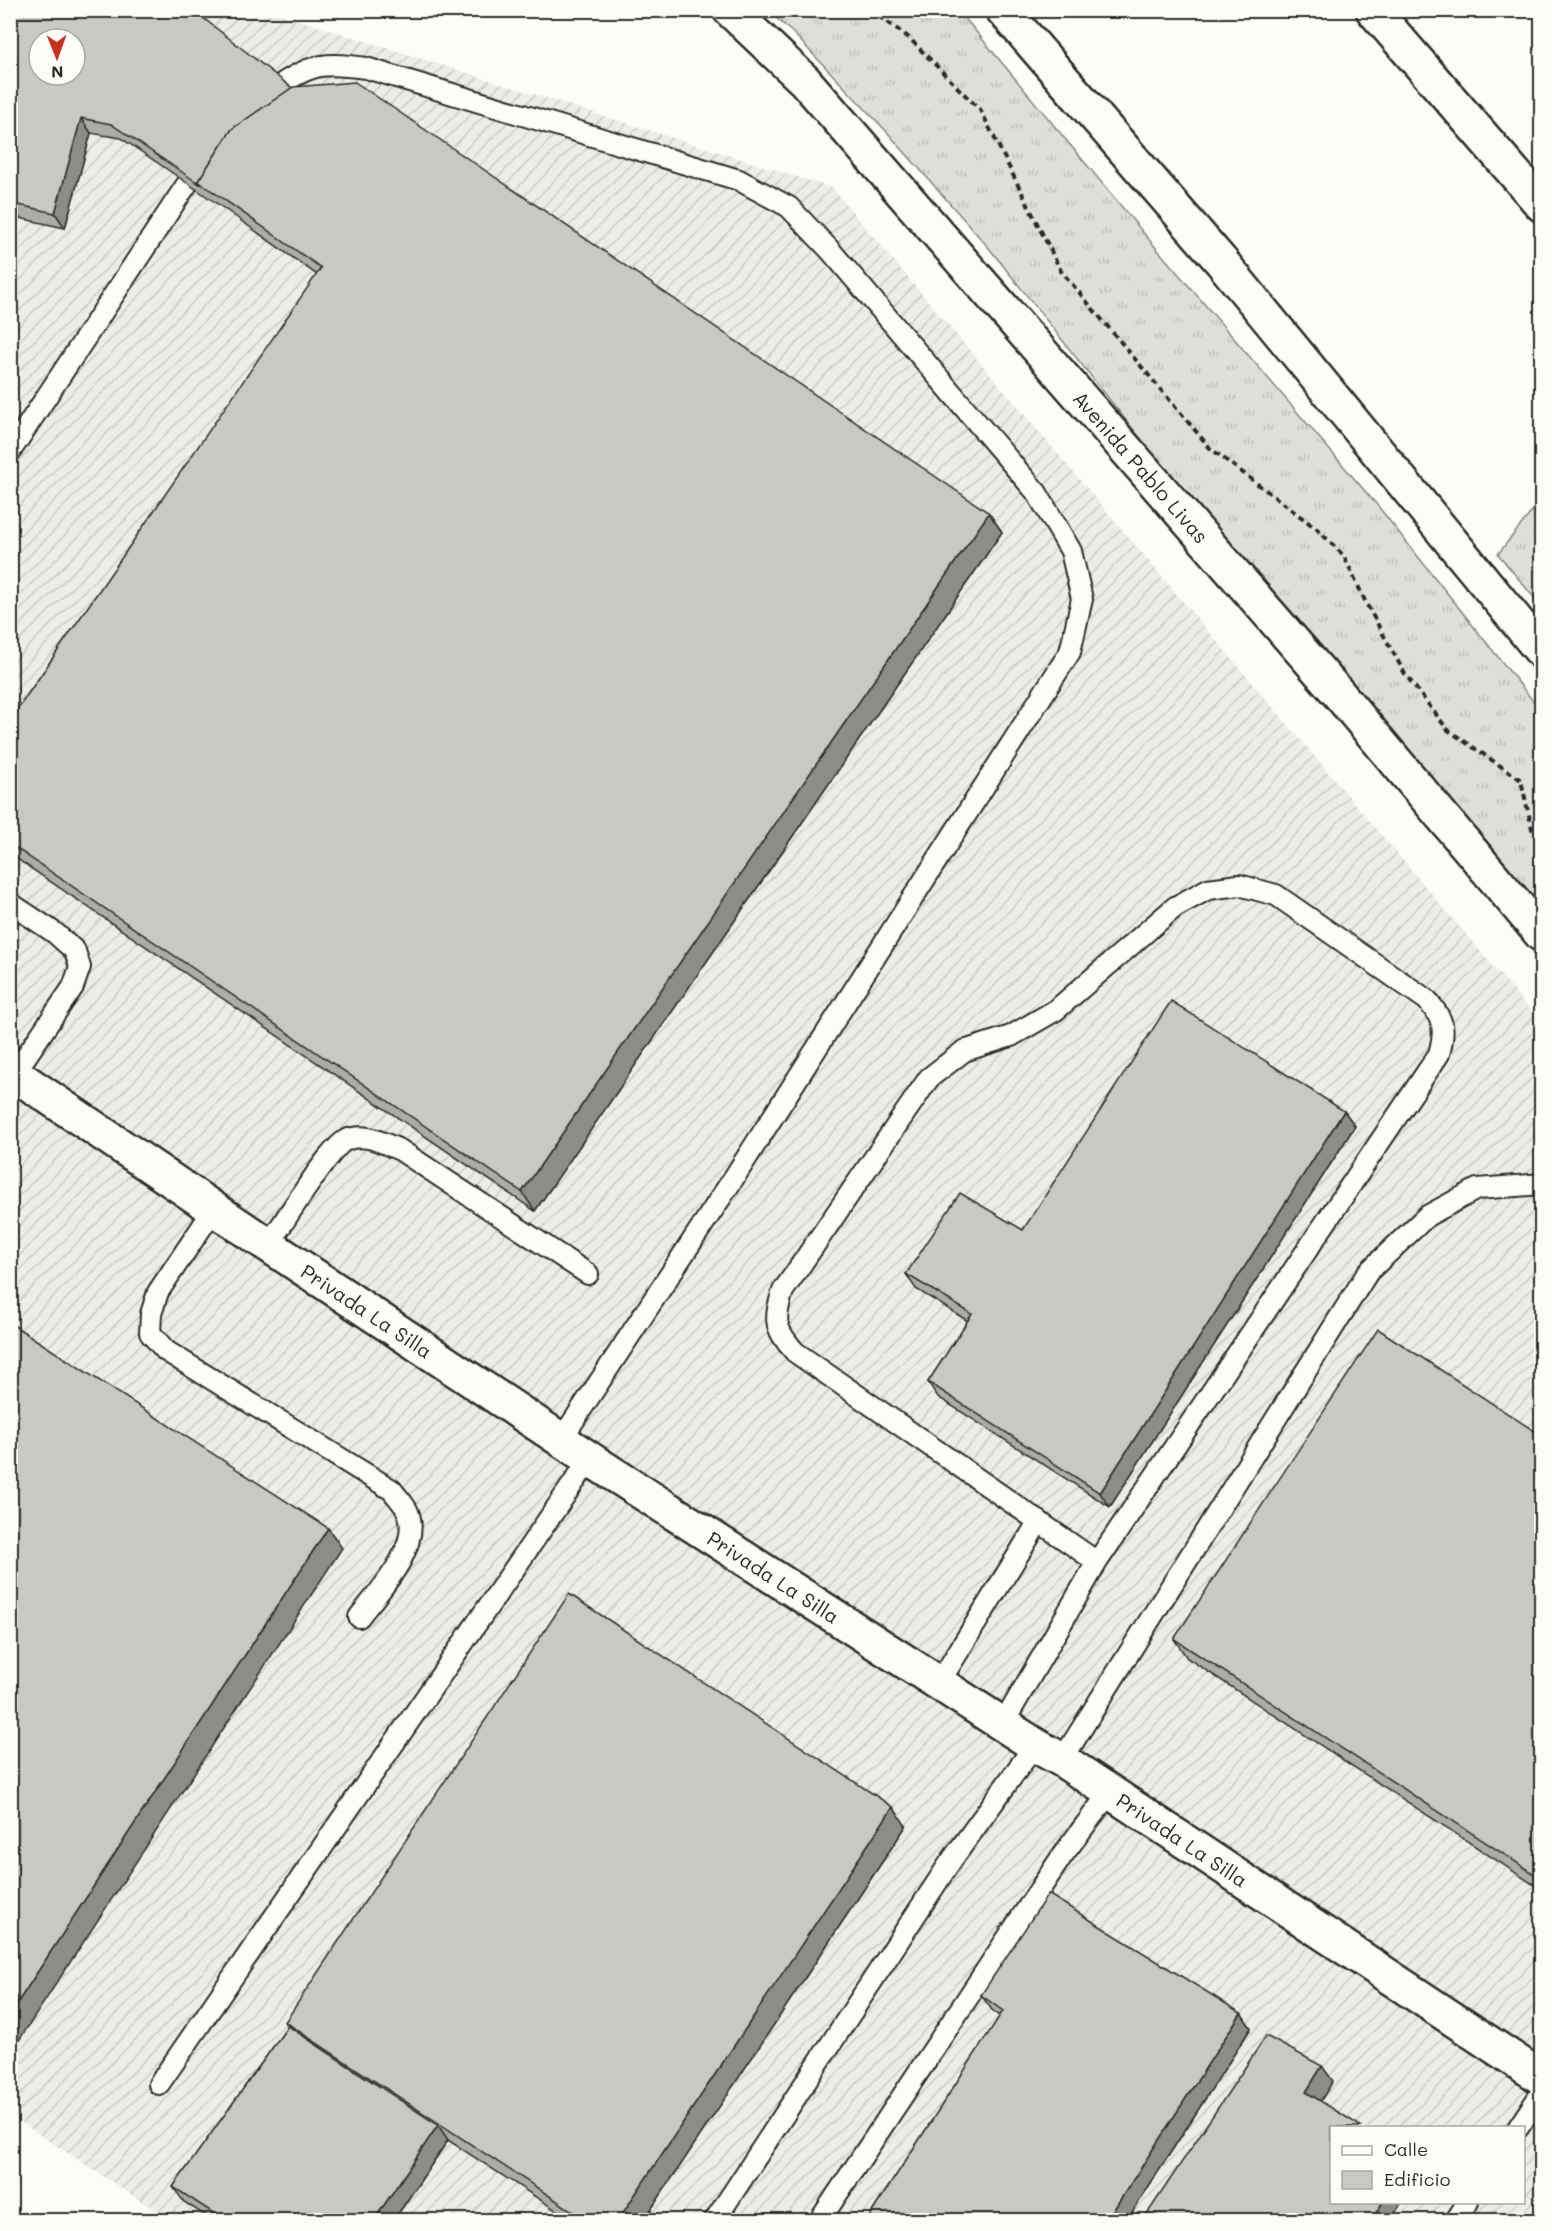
<svg xmlns="http://www.w3.org/2000/svg" width="1552" height="2231" viewBox="0 0 1552 2231" font-family="Mali,sans-serif">
	<style>
		.industrial { fill: url(#industrial-furrows); fill-rule: evenodd }
		.grass { fill: url(#grass-tufts); stroke: #858482; stroke-width: 1.5 }
		.lines { fill: none; stroke-linecap: round; stroke-linejoin: round }
		.lane-casing { stroke: #2b2b2b; stroke-width: 24 }
		.street-casing { stroke: #2b2b2b; stroke-width: 38 }
		.secondary-casing { stroke: #2b2b2b; stroke-width: 38 }
		.path { stroke: #2b2b2b; stroke-width: 4; stroke-dasharray: 6 4.5; stroke-linecap: butt }
		.lane { stroke: #fdfcf7; stroke-width: 20 }
		.street { stroke: #fdfcf7; stroke-width: 33 }
		.secondary { stroke: #fdfcf7; stroke-width: 33 }
		.wall { fill: #adaca9; stroke: #2b2b2b; stroke-width: 1.5 }
		.shaded-wall { fill: #8d8c89; stroke: #2b2b2b; stroke-width: 1.5 }
		.building { fill: #c9c8c4; stroke: #2b2b2b; stroke-width: 1.5; fill-rule: evenodd }
		.labels { text-anchor: middle; dominant-baseline: central; stroke-width: 4.5; stroke-linejoin: round; paint-order: stroke }
		.street-label { font-size: 20px; fill: #2b2b2b; stroke: #fdfcf7 }
	</style>
	<defs>
		<pattern id="industrial-furrows" width="10" height="10" patternUnits="userSpaceOnUse" patternTransform="scale(1.5)"><rect width="10" height="10" fill="#edece8"/><path d="M-1 1l2-2M0 10L10 0M9 11l2-2" fill="none" stroke="#cbcbc7"/></pattern>
		<pattern id="grass-tufts" width="24" height="20" patternUnits="userSpaceOnUse" patternTransform="scale(1.5)"><rect width="24" height="20" fill="#dfdeda"/><path d="M3 7l-1-3M5 7V3M7 7l1-3M15 17l-1-3M17 17v-4M19 17l1-3" fill="none" stroke="#c0bfbb"/></pattern>
	</defs>
	<rect width="100%" height="100%" fill="#fdfcf7"/>
	<filter id="ink" filterUnits="userSpaceOnUse"><feTurbulence type="fractalNoise" baseFrequency=".0167" numOctaves="2"/><feDisplacementMap in="SourceGraphic" scale="12" xChannelSelector="R" yChannelSelector="G"/><feConvolveMatrix kernelMatrix="1 2 1 2 8 2 1 2 1" color-interpolation-filters="sRGB"/></filter>
	<g filter="url(#ink)">
		<path class="industrial" d="M10,11H270L832,188L1541,1023V2220H170L11,2116ZM39,39H75V75H39ZM1332,2128H1524V2202H1332Z"/>
		<g class="grass">
			<path d="M958,10L1151,242L1377,505L1541,711V917L1191,502L989,248L887,132L792,32L768,11Z"/>
			<path d="M1541,500V606L1498,554Z"/>
		</g>
		<g class="lines">
			<g class="lane-casing">
				<g id="lane">
					<path d="M280,85C314,62 327,63 366,68L739,180L789,207L830,250L1037,493L1071,551L1082,599L1070,652L735,1176L561,1440"/>
					<path d="M10,452L187,184"/>
					<path d="M10,903L55,933L75,951L80,967L73,987L14,1074"/>
					<path d="M214,1209L158,1292L151,1314L150,1333L166,1351L392,1490C397,1497 405,1505 408,1512C422,1547 379,1591 359,1617"/>
					<path d="M268,1245C282,1226 329,1148 346,1140C365,1132 383,1143 400,1150L588,1274"/>
					<path d="M939,1683L1039,1521"/>
					<path d="M1003,1724L1097,1562L1439,1054C1446,1028 1444,1020 1427,1000L1276,895L1239,885L1208,889L1175,907L1056,1010L1011,1036L964,1051L929,1078L783,1291C773,1321 775,1329 795,1352L1097,1562"/>
					<path d="M1062,1760L1368,1272L1427,1216L1477,1189L1542,1184"/>
					<path d="M159,2084L590,1459"/>
					<path d="M1518,2128L1542,2092"/>
					<path d="M715,2220L951,1861L1035,1745"/>
					<path d="M820,2220L1062,1856L1110,1792"/>
					<path d="M1456,2220L1468,2202"/>
				</g>
			</g>
			<g class="street-casing">
				<g id="street">
					<path d="M1373,10L1542,205"/>
					<path id="s1" d="M10,1071L214,1209L590,1459L1035,1745L1062,1760L1542,2078"/>
				</g>
			</g>
			<g class="secondary-casing">
				<g id="secondary">
					<path id="s2" d="M730,10L805,81L1339,694L1542,935"/>
					<path d="M1003,10L1221,261L1542,652"/>
				</g>
			</g>
			<path class="path" d="M870,10L908,37L981,111L1061,271L1210,448L1317,529L1344,556L1367,605L1405,674L1448,730L1521,780L1532,829L1542,838"/>
			<use href="#lane" class="lane"/>
			<use href="#street" class="street"/>
			<use href="#secondary" class="secondary"/>
		</g>
		<g class="wall">
			<path d="M10,10L292,88L989,513L1002,532L535,1211L10,854V720L317,275L212,200L121,138L91,133L65,228L10,216Z"/>
			<path d="M1344,1111L1355,1126L1110,1507L938,1397L928,1382L968,1321L916,1289L906,1274Z"/>
			<path d="M1542,1436V1890L1187,1658L1174,1639Z"/>
			<path d="M906,1826L644,2220H571L448,2140L394,2220H212L184,2202L173,2187L288,2026L285,2022Z"/>
			<path d="M981,1995L1241,2013L1251,2028L1127,2220H867L1000,2016L992,2010Z"/>
		</g>
		<g class="shaded-wall">
			<path d="M81,118L91,133L65,228L55,213Z"/>
			<path d="M989,513L1002,532L535,1211L522,1192Z"/>
			<path d="M1344,1111L1355,1126L1110,1507L1100,1493Z"/>
			<path d="M328,1528L342,1548L10,2054V2014Z"/>
			<path d="M893,1807L906,1826L644,2220H618Z"/>
			<path d="M1241,2013L1251,2028L1127,2220H1107Z"/>
			<path d="M1322,2066L1333,2081L1317,2107L1306,2092Z"/>
			<path d="M438,2125L448,2140L394,2220H374Z"/>
			<path d="M1383,2202H1402L1391,2220H1371Z"/>
		</g>
		<g class="building">
			<path d="M10,10H193L292,88L232,129L198,181L201,185L111,124L81,118L55,213L10,203ZM39,39H75V75H39Z"/>
			<path d="M355,82L989,513L522,1192L10,844V720L321,268L198,181L232,129L293,87Z"/>
			<path d="M1171,1001L1344,1111L1100,1493L928,1382L972,1314L906,1274L960,1193L1023,1230Z"/>
			<path d="M10,1323L328,1528L10,2014Z"/>
			<path d="M1378,1329L1542,1436V1879L1174,1639Z"/>
			<path d="M569,1594L893,1807L618,2220H586L285,2022Z"/>
			<path d="M1048,1894L1241,2013L1107,2220H867L1003,2011L981,1995Z"/>
			<path d="M288,2026L438,2125L374,2220H224L173,2187Z"/>
			<path d="M1266,2036L1322,2066L1306,2092L1362,2127H1332V2202H1383L1371,2220H1143Z"/>
		</g>
	</g>
	<g class="labels">
		<g class="street-label">
			<text stroke="none"><textPath href="#s2" startOffset="615">Avenida Pablo Livas</textPath></text>
			<text stroke="none"><textPath href="#s1" startOffset="430">Privada La Silla</textPath></text>
			<text stroke="none"><textPath href="#s1" startOffset="916">Privada La Silla</textPath></text>
			<text stroke="none"><textPath href="#s1" startOffset="1402">Privada La Silla</textPath></text>
		</g>
	</g>
	<rect width="1552" height="2231" fill="none" stroke="#fdfcf7" stroke-width="36"/>
	<rect x="18" y="18" width="1516" height="2195" fill="none" stroke="#2b2b2b" stroke-width="2" filter="url(#ink)"/>
	<rect x="1330" y="2126" width="195" height="78" fill="#fdfcf7" stroke="#a9a8a5" stroke-width="1.5"/>
	<rect x="1342" y="2146" width="30" height="9" fill="#fdfcf7" stroke="#a9a8a5" stroke-width="1.5"/>
	<text x="1384" y="2156" font-size="18" fill="#2b2b2b">Calle</text>
	<rect x="1342" y="2171" width="30" height="18" fill="#c9c8c4" stroke="#a9a8a5" stroke-width="1.5"/>
	<text x="1384" y="2186" font-size="18" fill="#2b2b2b">Edificio</text>
	<g transform="translate(57 57) rotate(179)"><circle r="28" fill="#fdfcf7" stroke="#a9a8a5" stroke-width="1.5"/>
	<path d="M0-4.5L10 22L0 15L-10 22Z" fill="#c8321e"/>
	<text y="-9" font-size="16" font-weight="bold" text-anchor="middle" fill="#2b2b2b">N</text>
	</g>
</svg>
